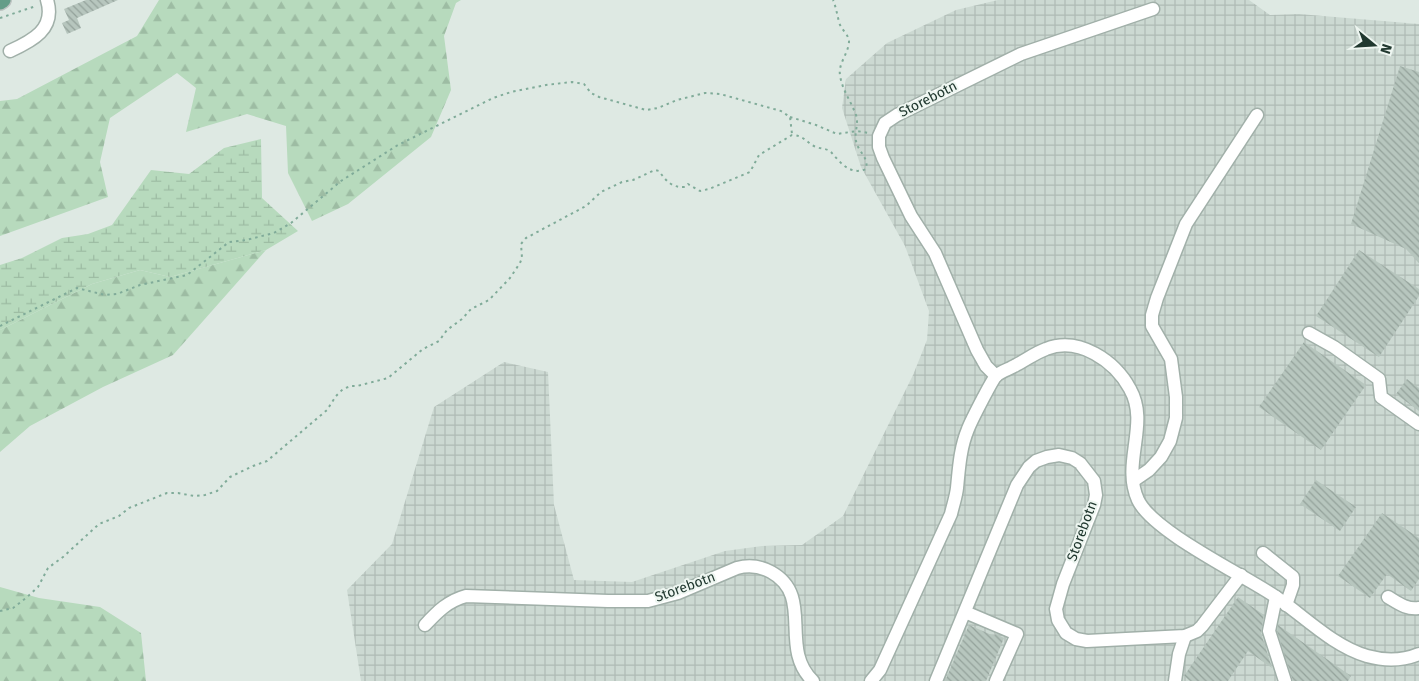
<svg xmlns="http://www.w3.org/2000/svg" width="1419" height="681" viewBox="0 0 1419 681" font-family="'Fira Sans',sans-serif">
	<style>
		.industrial { fill: url(#industrial-grid) }
		.forest { fill: url(#forest-firs) }
		.wetland { fill: url(#wetland-marsh) }
		.building { fill: url(#building-back-hatch) }
		.lines { fill: none; stroke-linecap: round; stroke-linejoin: round }
		.minor-casing { stroke: #a1b0a9; stroke-width: 15 }
		.major-casing { stroke: #bcc3c1; stroke-width: 18 }
		.path { stroke: #80ab99; stroke-width: 2; stroke-dasharray: 2.5 4; stroke-linecap: butt }
		.minor { stroke: #fff; stroke-width: 12 }
		.major { stroke: #649d88; stroke-width: 15 }
		.labels { text-anchor: middle; dominant-baseline: central; stroke-width: 4; stroke-linejoin: round; paint-order: stroke }
		.street-label { font-size: 14px; fill: #20382f; stroke: #eef6f1 }
	</style>
	<defs>
		<pattern id="industrial-grid" width="8" height="8" patternUnits="userSpaceOnUse" patternTransform="scale(1.25)"><rect width="8" height="8" fill="#ccd9d2"/><path d="M0 4h8M4 0v8" fill="none" stroke="#afbbb5"/></pattern>
		<pattern id="forest-firs" width="22" height="20" patternUnits="userSpaceOnUse" patternTransform="scale(1.25)"><rect width="22" height="20" fill="#b7dabd"/><path d="M5 1l3.5 6h-7zM16 11l3.5 6h-7z" fill="#9dbca3"/></pattern>
		<pattern id="wetland-marsh" width="20" height="14" patternUnits="userSpaceOnUse" patternTransform="scale(1.25)"><rect width="20" height="14" fill="#b7dabd"/><path d="M1 5h8M5 5V1M11 12h8M15 12V8" fill="none" stroke="#9dbca3"/></pattern>
		<pattern id="building-back-hatch" width="6" height="6" patternUnits="userSpaceOnUse" patternTransform="scale(1.25)"><rect width="6" height="6" fill="#b7c6be"/><path d="M-1 5l2 2M0 0l6 6M5-1l2 2" fill="none" stroke="#94a29b"/></pattern>
	</defs>
	<rect width="100%" height="100%" fill="#dee9e3"/>
	<path class="industrial" d="M998,0H1249L1270,15L1299,14L1419,24V681H361L347,590L392,544L434,407L504,362L548,372L554,505L574,580L632,582L725,551L762,546L802,545L843,516L913,375L927,340L929,311L905,246L861,167L842,108L846,79L887,43L956,10Z"/>
	<g class="forest">
		<path d="M159,0H461L456,3L444,36L451,90L431,137L348,204L312,221L288,173L286,126L247,114L186,132L196,88L177,73L110,118L100,162L108,197L0,236V101L17,99L137,36Z"/>
		<path d="M266,250L173,355L103,387L30,426L0,452V330L92,284L140,270L170,277Z"/>
		<path d="M0,587L39,598L100,607L141,633L146,681H0Z"/>
	</g>
	<path class="wetland" d="M261,139L262,198L298,231L266,250L170,277L140,270L92,284L0,330V265L22,258L62,238L88,234L112,225L151,170L189,174L224,148Z"/>
	<g class="building">
		<path d="M86,0H118L77,18L81,28L67,34L62,23L69,20L64,9Z"/>
		<path d="M1400,66L1419,72V263L1406,249L1351,224Z"/>
		<path d="M1359,250L1419,289V296L1379,357L1316,316Z"/>
		<path d="M1304,342L1366,385L1321,450L1259,407Z"/>
		<path d="M1407,379L1419,388V411L1396,394Z"/>
		<path d="M1316,480L1356,507L1340,531L1300,504Z"/>
		<path d="M1382,513L1419,538V579L1411,591L1387,574L1370,598L1338,576Z"/>
		<path d="M1238,597L1264,615L1261,633L1272,668L1248,651L1228,681H1190L1184,676Z"/>
		<path d="M969,625L994,636L996,634L1004,638L986,681H945Z"/>
		<path d="M1278,625L1351,676L1348,681H1293L1277,631Z"/>
	</g>
	<g class="lines">
		<g class="minor-casing">
			<g id="minor">
				<path d="M10,51C32,41 56,29 47,0"/>
				<path d="M1309,333L1334,347L1379,379L1381,397L1419,424"/>
				<path d="M996,376L986,366L977,350L935,253L911,216L883,158L879,147V136L885,123L897,115L1021,54L1153,9"/>
				<path d="M1133,481L1149,470L1161,457L1170,441L1176,418V397L1171,359L1152,326V315L1157,298L1186,224L1257,115"/>
				<path d="M1263,553L1293,577V585L1286,605"/>
				<path d="M1276,597L1269,631L1285,681"/>
				<path d="M1388,597C1398,603 1407,610 1419,608"/>
				<path d="M965,612L1017,634L996,681"/>
				<path d="M425,625C438,611 448,601 466,596L608,601H648L678,593L737,568C748,565 760,566 771,572C815,596 778,648 813,681"/>
				<path d="M871,681L880,670L951,514C953,505 956,497 957,488C959,468 960,448 968,429C971,421 992,380 996,376C1001,371 1010,369 1016,365C1026,360 1035,353 1046,349C1079,336 1115,361 1130,389C1150,424 1121,463 1138,500C1153,532 1244,575 1276,597C1305,617 1333,646 1367,656C1385,661 1402,661 1419,654"/>
				<path d="M936,681L1017,485L1029,467L1036,461L1047,457L1059,455L1072,458L1080,463L1094,481L1096,495L1094,505L1063,584L1056,609L1058,620L1066,633L1076,639L1087,641L1185,636L1197,631L1202,626L1241,575"/>
				<path d="M1175,681L1179,654L1185,636"/>
			</g>
		</g>
		<g class="major-casing">
			<path id="major" d="M0,2L3,0"/>
		</g>
		<g class="path">
			<path d="M0,18L36,6"/>
			<path d="M790,117L816,125L837,134L857,131L869,133"/>
			<path d="M0,326L77,288L105,295L117,294L140,285L187,275L229,242L246,240L274,233L291,223L341,181L398,145L493,98L511,92L546,85L572,82L584,84L591,93L599,97L646,110L658,108L677,100L705,93L720,94L781,111L790,117L792,134"/>
			<path d="M0,611L13,608L26,598L38,587L48,568L63,557L99,524L119,516L129,508L167,493H178L194,496L205,495L217,491L230,477L253,466L267,461L327,410L336,396L343,389L351,386H357L388,378L423,349L439,341L447,330L462,319L471,309L489,300L510,278L520,263L522,258L521,244L526,238L586,206L601,192L622,182L633,180L655,170L659,171C666,181 672,188 685,187L688,184L700,191L709,189L750,172L759,155L792,135C804,135 808,144 816,147C821,149 826,148 831,152C840,162 850,176 866,169C869,157 858,152 856,141C854,133 859,124 856,115C851,101 842,90 840,75C838,64 848,54 849,42C849,34 841,30 839,22C837,14 836,7 833,0"/>
		</g>
		<use href="#minor" class="minor"/>
		<use href="#major" class="major"/>
	</g>
	<g class="labels">
		<g class="street-label">
			<text transform="translate(928 99) rotate(-27)">Storebotn</text>
			<text transform="translate(1082 531) rotate(-70)">Storebotn</text>
			<text transform="translate(685 587) rotate(-20)">Storebotn</text>
		</g>
	</g>
	<g transform="translate(1374 45) rotate(108)" stroke="#eef6f1" stroke-width="4" paint-order="stroke">
	<path d="M0-4L9 19L0 12L-9 19Z" fill="#20382f"/>
	<text y="-8" font-size="14" font-weight="bold" text-anchor="middle" fill="#20382f">N</text>
	</g>
</svg>
